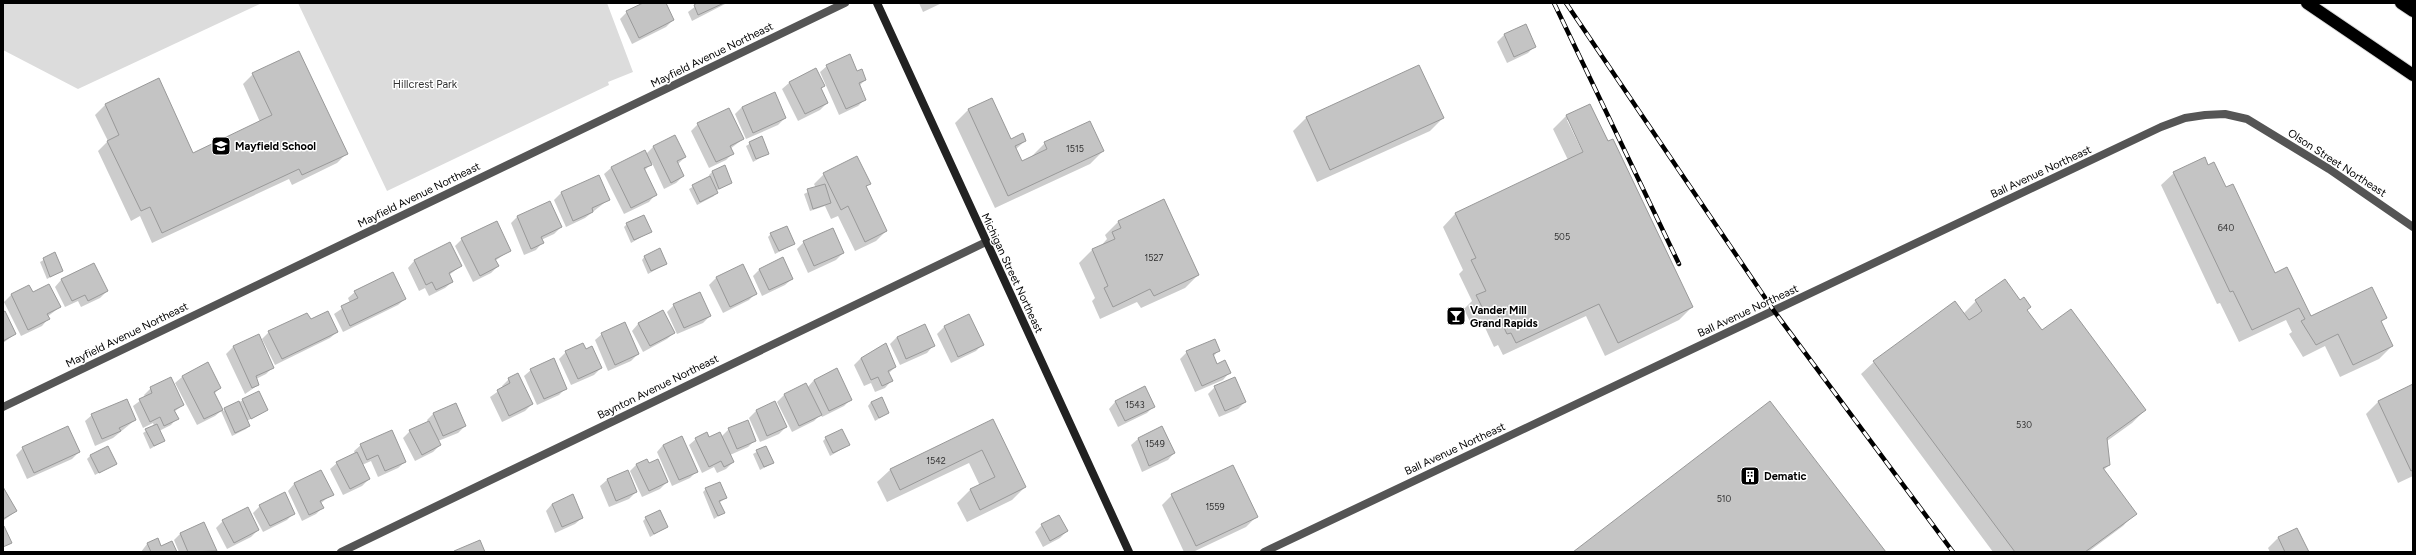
<svg xmlns="http://www.w3.org/2000/svg" width="2416" height="555" viewBox="0 0 2416 555" font-family="Figtree,sans-serif">
	<style>
		.green { fill: #dcdcdc }
		.shadow { fill: #0003; fill-rule: evenodd }
		.building { fill: #c4c4c4; stroke: #999 }
		.lines { fill: none; stroke-linecap: round; stroke-linejoin: round }
		.highway-casing { stroke: #dbdbdb; stroke-width: 14 }
		.street { stroke: #555; stroke-width: 8 }
		.secondary { stroke: #222; stroke-width: 8 }
		.highway { stroke: #000; stroke-width: 12 }
		.rail-casing { stroke: #000; stroke-width: 4.5 }
		.rail { stroke: #fff; stroke-width: 3; stroke-dasharray: 9; stroke-linecap: butt }
		.labels { text-anchor: middle; dominant-baseline: central; stroke-width: 3; stroke-linejoin: round; paint-order: stroke }
		.number-label { font-size: 9px; fill: #313131 }
		.street-label { font-size: 11px; fill: #000; stroke: #fff }
		.park-label { font-size: 11px; fill: #333; stroke: #fff }
		.poi-label { font-size: 11px; font-weight: bold; fill: #000; stroke: #fff; text-anchor: start }
	</style>
	<rect width="100%" height="100%" fill="#fff"/>
	<g class="green">
		<path d="M3,3H262L78,89L3,50Z"/>
		<path d="M298,3H607L633,72L608,82L609,85L387,191Z"/>
	</g>
	<g class="shadow">
		<path d="M645,3H665L673,20L666,27L632,44L620,19L627,12Z"/>
		<path d="M700,3H727L692,21L688,12Z"/>
		<path d="M919,3H942L923,12Z"/>
		<path d="M1525,25L1535,46L1528,53L1507,63L1497,42L1504,35Z"/>
		<path d="M827,66L857,73L865,80L859,86L865,99L858,106L839,115L820,72Z"/>
		<path d="M1419,66L1443,118L1430,131L1317,182L1293,131L1306,118Z"/>
		<path d="M816,70L824,86L820,89L827,103L820,110L798,121L782,89L789,83Z"/>
		<path d="M253,74L347,153L337,163L292,185L289,179L152,243L140,216L131,221L98,151L108,141L95,115L105,105L192,154L260,122L243,84Z"/>
		<path d="M774,93L785,118L778,125L746,139L735,114L742,107Z"/>
		<path d="M992,99L1011,140L1025,141L1015,150L1021,163L1032,157V156L1045,143L1103,151L1090,164L995,208L955,123L968,110Z"/>
		<path d="M1590,105L1692,307L1679,320L1605,356L1586,316L1503,355L1498,345L1494,347L1481,319L1471,324L1464,309L1472,301L1459,274L1463,270L1443,227L1455,214L1568,160L1553,129L1566,116ZM1567,120H1569L1586,156L1585,157Z"/>
		<path d="M698,124L743,139L730,149L733,153L726,160L709,168L691,131Z"/>
		<path d="M761,137L768,153L753,162L746,146Z"/>
		<path d="M653,147L685,157L678,164L683,176L676,183L664,189L652,163L644,171L655,195L649,202L624,214L604,174L611,168L644,151L646,154Z"/>
		<path d="M2208,166L2226,188L2274,274L2310,318H2386L2381,322L2392,346L2379,359L2340,377L2325,346L2303,357L2289,334L2292,332L2286,320L2239,342L2220,303L2217,304L2161,185L2174,173Z"/>
		<path d="M724,167L731,183L716,191L714,196L697,205L689,189L710,177L709,175L712,172Z"/>
		<path d="M824,174L869,184L865,188L886,231L876,241L855,251L838,216L831,219L825,206L810,211L804,194L816,188L814,184Z"/>
		<path d="M598,177L608,200L585,218L566,227L554,200L561,193Z"/>
		<path d="M517,217L561,227L554,234L541,240L542,243L536,250L524,255L511,223Z"/>
		<path d="M1118,222L1198,275L1185,288L1141,308L1137,302L1100,319L1092,301L1095,298L1079,263L1092,250L1100,247L1107,239L1105,235Z"/>
		<path d="M627,224L650,232L631,243L624,227Z"/>
		<path d="M771,234L794,244L775,254L768,237Z"/>
		<path d="M462,239L510,250L495,261L498,266L491,273L473,282L455,246Z"/>
		<path d="M804,242L843,253L836,260L808,273L797,249Z"/>
		<path d="M55,254L62,271L47,279L40,262Z"/>
		<path d="M645,256L666,264L648,274L642,260Z"/>
		<path d="M414,261L461,266L449,275L452,282L445,288L429,296L425,288L419,291L408,268Z"/>
		<path d="M94,264L107,291L100,298L81,307L78,301L65,307L55,287L61,280Z"/>
		<path d="M743,265L756,293L749,300L723,313L709,285L716,278Z"/>
		<path d="M760,269L792,279L785,285L762,296L753,276Z"/>
		<path d="M2004,280L2042,332L2145,410L2132,423L2107,441L2109,465L2104,470L2135,513L2123,526L2088,552H1993L1861,374L1874,362L1963,314L1976,301Z"/>
		<path d="M29,287L32,293L60,307L47,317L48,319L42,326L21,336L4,302L11,295Z"/>
		<path d="M355,292L405,299L398,305L343,332L334,314L350,303L348,298Z"/>
		<path d="M674,305L710,316L703,323L677,334L667,312Z"/>
		<path d="M663,312L674,333L667,339L643,352L632,331L638,324Z"/>
		<path d="M3,313L15,334L3,343Z"/>
		<path d="M969,315L982,345L976,351L951,363L937,334L944,327Z"/>
		<path d="M310,321L337,332L330,338L275,365L262,339L269,332Z"/>
		<path d="M924,326L933,346L927,353L900,365L890,344L897,337Z"/>
		<path d="M602,334L638,354L631,361L608,371L595,340Z"/>
		<path d="M259,335L273,367L266,374L256,379L258,385L245,394L226,354L233,347Z"/>
		<path d="M585,350L601,368L594,375L571,385L559,359L566,352Z"/>
		<path d="M1219,350L1213,357L1216,365L1229,373L1223,380L1195,392L1180,359L1187,352Z"/>
		<path d="M861,358L895,367L888,374L891,381L885,388L875,392L871,383L864,386L854,365Z"/>
		<path d="M208,364L220,388L214,394L223,411L258,392L267,410L247,421L249,426L246,429L232,436L221,411L215,416L197,425L175,383L182,377Z"/>
		<path d="M531,370L566,388L559,395L537,405L524,376Z"/>
		<path d="M509,379L532,404L525,411L502,422L490,397L503,388L502,386Z"/>
		<path d="M814,380L851,399L844,406L822,417L821,414L814,421L792,432L777,402L784,395L805,385L807,388Z"/>
		<path d="M2413,385V476L2398,483L2366,414L2379,401Z"/>
		<path d="M1215,387L1245,402L1238,409L1219,417L1208,394Z"/>
		<path d="M151,388L183,405L174,412L177,418L171,425L159,431L164,441L150,449L143,433L154,426L153,423L143,428L133,406L145,397L144,395Z"/>
		<path d="M1145,388L1154,406L1147,413L1118,427L1109,409L1115,402Z"/>
		<path d="M871,402L888,413L875,421L868,406Z"/>
		<path d="M775,403L786,427L779,434L760,442L749,418L756,411Z"/>
		<path d="M434,413L465,426L458,433L438,441L440,445L433,452L415,461L403,438L410,431L428,422L427,420Z"/>
		<path d="M92,415L135,420L113,438L95,446L85,421Z"/>
		<path d="M993,420L1025,487L1012,500L967,522L957,503L970,490L980,486L969,463L887,502L877,482L890,470Z"/>
		<path d="M1162,427L1174,453L1168,460L1142,472L1131,445L1138,439Z"/>
		<path d="M729,429L755,440L748,447L730,455L733,462L726,469L717,473L714,467L702,473L689,445L696,439L721,437Z"/>
		<path d="M826,438L849,445L830,456L823,441Z"/>
		<path d="M361,445L405,462L398,468L378,477L371,461L362,465L369,479L362,486L343,495L330,469L337,463L355,454L354,451Z"/>
		<path d="M663,445L697,471L690,478L672,486L657,452Z"/>
		<path d="M766,447L773,463L760,470L753,454Z"/>
		<path d="M23,448L79,452L72,459L27,479L16,455Z"/>
		<path d="M91,455L115,464L95,475L87,459Z"/>
		<path d="M637,464L667,482L660,489L642,497L630,471Z"/>
		<path d="M321,471L332,494L320,504L322,508L316,514L302,521L288,491L294,484Z"/>
		<path d="M627,471L636,492L629,499L609,507L600,486L607,480Z"/>
		<path d="M4,488L16,511L3,521V488Z"/>
		<path d="M706,489L726,498L719,503L723,513L714,519L703,492Z"/>
		<path d="M1172,495L1256,517L1246,527L1193,552H1184L1162,505Z"/>
		<path d="M552,504L582,518L575,524L555,533L546,511Z"/>
		<path d="M260,506L294,513L287,520L263,532L253,513Z"/>
		<path d="M646,518L667,527L650,537L643,521Z"/>
		<path d="M223,521L258,530L251,537L227,549L216,528Z"/>
		<path d="M1042,525L1067,531L1060,538L1043,547L1035,532Z"/>
		<path d="M2296,529L2307,552H2270L2268,548L2278,538Z"/>
		<path d="M180,534L216,551L179,552L174,540Z"/>
		<path d="M147,544L161,548L176,552H141Z"/>
	</g>
	<g class="building">
		<path d="M643,3H666L674,20L639,38L626,11Z"/>
		<path d="M697,3H724L698,15L694,5Z"/>
		<path d="M1526,24L1536,47L1514,57L1504,34Z"/>
		<path d="M299,51L348,154L302,175L299,169L162,233L150,207L141,211L107,141L119,135L105,104L159,78L193,153L272,115L252,73Z"/>
		<path d="M850,54L857,71L862,69L866,80L859,83L866,100L846,109L826,65Z"/>
		<path d="M1419,65L1444,118L1330,170L1306,117Z"/>
		<path d="M816,68L825,86L821,88L828,103L805,114L789,82Z"/>
		<path d="M775,92L786,118L753,133L742,107Z"/>
		<path d="M992,98L1011,139L1023,133L1026,141L1015,146L1022,161L1047,149L1044,142L1090,121L1104,151L1008,196L968,109Z"/>
		<path d="M1590,104L1608,141L1613,139L1693,307L1618,343L1599,304L1516,343L1511,333L1507,334L1494,307L1484,311L1476,295L1486,291L1471,260L1476,258L1455,213L1583,152L1566,115Z"/>
		<path d="M729,108L744,139L730,146L734,154L716,162L697,123Z"/>
		<path d="M675,135L686,157L677,161L684,176L671,183L653,146Z"/>
		<path d="M762,136L769,154L756,159L749,142Z"/>
		<path d="M645,150L652,165L644,168L657,195L631,208L611,167Z"/>
		<path d="M857,156L871,184L866,186L887,231L865,242L848,206L841,210L823,173Z"/>
		<path d="M2205,157L2208,165L2214,162L2226,187L2233,184L2275,273L2287,267L2311,316L2372,287L2387,318L2381,321L2393,346L2353,365L2338,334L2316,345L2301,321L2305,319L2299,308L2252,330L2233,291L2230,292L2173,172Z"/>
		<path d="M725,165L732,183L719,189L712,171Z"/>
		<path d="M599,175L610,200L592,208L593,212L573,221L561,192Z"/>
		<path d="M710,176L718,193L700,202L692,185Z"/>
		<path d="M825,184L831,203L813,209L807,189Z"/>
		<path d="M1164,199L1199,275L1154,296L1150,289L1113,307L1104,288L1108,286L1092,249L1115,239L1112,232L1121,228L1118,221Z"/>
		<path d="M550,201L562,227L541,237L544,243L531,249L517,216Z"/>
		<path d="M644,215L652,232L634,240L626,223Z"/>
		<path d="M497,221L511,251L495,259L499,266L480,276L461,238Z"/>
		<path d="M787,226L795,244L779,251L770,233Z"/>
		<path d="M833,228L844,253L814,266L803,241Z"/>
		<path d="M450,242L462,266L449,273L453,282L436,290L432,282L426,285L414,260Z"/>
		<path d="M660,248L667,264L651,271L644,256Z"/>
		<path d="M55,252L63,271L50,277L43,258Z"/>
		<path d="M783,257L793,279L769,290L759,269Z"/>
		<path d="M94,263L108,291L88,301L85,295L72,301L61,279Z"/>
		<path d="M743,264L757,294L730,307L716,277Z"/>
		<path d="M393,272L406,299L350,326L341,306L358,298L354,291Z"/>
		<path d="M2005,279L2020,300L2024,297L2031,307L2027,310L2042,330L2071,309L2146,410L2107,438L2110,465L2103,468L2137,514L2085,552H2015L1873,361L1955,301L1969,320L1977,315L1982,311L1975,300Z"/>
		<path d="M49,284L61,307L47,314L50,319L28,330L11,294L29,285L33,292Z"/>
		<path d="M700,292L711,316L684,328L673,304Z"/>
		<path d="M663,310L675,333L650,346L638,323Z"/>
		<path d="M5,311L16,334L3,341V312Z"/>
		<path d="M328,311L338,332L282,359L268,331L307,313L311,319Z"/>
		<path d="M969,314L984,345L958,357L944,326Z"/>
		<path d="M625,322L639,354L615,365L601,333Z"/>
		<path d="M925,324L935,346L906,359L897,337Z"/>
		<path d="M259,334L274,368L256,376L259,385L252,388L233,346Z"/>
		<path d="M1215,339L1220,351L1213,354L1217,364L1225,360L1231,373L1202,386L1186,351Z"/>
		<path d="M583,343L586,349L592,346L602,368L578,379L565,351Z"/>
		<path d="M886,343L896,367L888,371L893,381L882,386L878,377L871,380L861,358Z"/>
		<path d="M554,358L567,389L544,399L530,369Z"/>
		<path d="M208,362L221,388L214,392L223,410L204,419L182,376Z"/>
		<path d="M837,368L852,400L829,411L814,380Z"/>
		<path d="M518,373L533,404L509,416L497,390L510,383L508,378Z"/>
		<path d="M171,377L184,405L174,410L179,419L164,426L160,417L150,422L139,399L152,393L150,387Z"/>
		<path d="M1235,377L1246,402L1225,411L1214,386Z"/>
		<path d="M806,383L822,415L799,426L784,394Z"/>
		<path d="M2413,384V470L2411,471L2378,401Z"/>
		<path d="M1145,386L1155,407L1125,421L1115,401Z"/>
		<path d="M259,391L268,410L251,419L242,399Z"/>
		<path d="M882,397L889,413L879,418L871,402Z"/>
		<path d="M127,399L136,420L119,428L121,431L102,439L91,414Z"/>
		<path d="M239,401L250,426L235,433L224,408Z"/>
		<path d="M775,401L787,427L767,436L756,410Z"/>
		<path d="M1770,401L1886,552H1573Z"/>
		<path d="M456,403L466,426L443,436L433,413Z"/>
		<path d="M993,419L1026,487L980,510L970,489L995,477L982,450L900,490L890,469Z"/>
		<path d="M748,420L756,441L737,449L728,428Z"/>
		<path d="M429,421L441,445L422,455L409,430Z"/>
		<path d="M157,424L165,441L154,446L145,429Z"/>
		<path d="M68,426L80,452L34,473L22,447Z"/>
		<path d="M1162,426L1175,453L1149,466L1138,438Z"/>
		<path d="M842,429L850,445L833,453L825,437Z"/>
		<path d="M392,430L406,462L385,471L378,455L367,460L360,444Z"/>
		<path d="M707,432L709,437L720,432L734,462L724,467L721,461L709,467L695,438Z"/>
		<path d="M682,436L698,472L679,480L663,445Z"/>
		<path d="M108,446L117,464L99,473L90,455Z"/>
		<path d="M766,446L774,463L764,467L756,450Z"/>
		<path d="M357,452L370,479L350,489L336,462Z"/>
		<path d="M647,459L649,463L658,459L668,482L649,491L636,464Z"/>
		<path d="M1233,465L1258,517L1196,546L1171,494Z"/>
		<path d="M321,470L334,495L320,501L324,508L309,515L294,483Z"/>
		<path d="M628,470L637,492L616,501L607,479Z"/>
		<path d="M720,482L727,498L719,501L725,513L718,516L705,488Z"/>
		<path d="M3,487L17,511L3,519Z"/>
		<path d="M285,492L295,514L270,526L259,505Z"/>
		<path d="M573,494L583,518L562,527L552,504Z"/>
		<path d="M248,507L259,530L234,543L222,520Z"/>
		<path d="M660,510L668,527L654,534L645,517Z"/>
		<path d="M1059,515L1068,531L1050,541L1041,524Z"/>
		<path d="M204,522L217,551L188,552L180,533Z"/>
		<path d="M4,526L12,543L3,547V527Z"/>
		<path d="M2297,528L2309,552H2285L2278,537Z"/>
		<path d="M158,538L161,546L172,541L177,552H151L147,543Z"/>
		<path d="M480,540L485,552H455L454,551Z"/>
	</g>
	<g class="lines">
		<g class="highway-casing">
			<g id="highway">
				<path d="M2307,3L2413,75"/>
				<path d="M2401,3L2413,11"/>
			</g>
		</g>
		<g class="street">
			<path d="M3,407L845,3"/>
			<path d="M341,552L986,242"/>
			<path d="M1264,552L2161,127L2185,118L2205,115L2225,114L2247,119L2329,169L2413,227"/>
		</g>
		<path class="secondary" d="M877,3L1129,552"/>
		<use href="#highway" class="highway"/>
		<g class="rail-casing">
			<g id="rail">
				<path d="M1554,3L1679,264"/>
				<path d="M1566,3L1774,311L1953,552"/>
			</g>
		</g>
		<use href="#rail" class="rail"/>
	</g>
	<defs>
		<g id="school-square" transform="scale(1)"><rect x="-9" y="-9" width="18" height="18" rx="4" fill="#000" stroke="#fff"/><path d="M0-5L7-2L0 1L-7-2ZM-4 1L0 2.5L4 1V4Q0 6-4 4Z" fill="#fff"/></g>
		<g id="bar-square" transform="scale(1)"><rect x="-9" y="-9" width="18" height="18" rx="4" fill="#000" stroke="#fff"/><path d="M-6-5H6L.8 .8V4.5H3.5V6h-7V4.5H-.8V.8Z" fill="#fff"/></g>
		<g id="building-square" transform="scale(1)"><rect x="-9" y="-9" width="18" height="18" rx="4" fill="#000" stroke="#fff"/><path d="M-4-6H4V6H1V3H-1V6H-4ZM-2.5-4.3h1.7v1.8h-1.7ZM.8-4.3h1.7v1.8H.8ZM-2.5-1h1.7V.8h-1.7ZM.8-1h1.7V.8H.8Z" fill="#fff"/></g>
	</defs>
	<g fill-rule="evenodd">
		<use href="#school-square" x="221" y="146"/>
		<use href="#bar-square" x="1456" y="316"/>
		<use href="#building-square" x="1750" y="476"/>
	</g>
	<g class="labels">
		<g class="number-label">
			<text x="1075" y="148">1515</text>
			<text x="2226" y="227">640</text>
			<text x="1562" y="236">505</text>
			<text x="1154" y="257">1527</text>
			<text x="1135" y="404">1543</text>
			<text x="2024" y="424">530</text>
			<text x="1155" y="443">1549</text>
			<text x="936" y="460">1542</text>
			<text x="1724" y="498">510</text>
			<text x="1215" y="506">1559</text>
		</g>
		<g class="street-label">
			<text transform="translate(712 55) rotate(-26)">Mayfield Avenue Northeast</text>
			<text transform="translate(2337 163) rotate(33)">Olson Street Northeast</text>
			<text transform="translate(2041 172) rotate(-25)">Ball Avenue Northeast</text>
			<text transform="translate(419 195) rotate(-26)">Mayfield Avenue Northeast</text>
			<text transform="translate(1012 273) rotate(65)">Michigan Street Northeast</text>
			<text transform="translate(1748 311) rotate(-25)">Ball Avenue Northeast</text>
			<text transform="translate(127 335) rotate(-26)">Mayfield Avenue Northeast</text>
			<text transform="translate(658 387) rotate(-26)">Baynton Avenue Northeast</text>
			<text transform="translate(1455 449) rotate(-25)">Ball Avenue Northeast</text>
		</g>
		<g class="park-label">
			<text x="425" y="84">Hillcrest Park</text>
		</g>
		<g class="poi-label">
			<text x="235" y="146">Mayfield School</text>
			<text x="1470" y="310">Vander Mill<tspan x="1470" dy="13">Grand Rapids</tspan></text>
			<text x="1764" y="476">Dematic</text>
		</g>
	</g>
	<rect width="2416" height="555" fill="none" stroke="#000000" stroke-width="8"/>
</svg>
